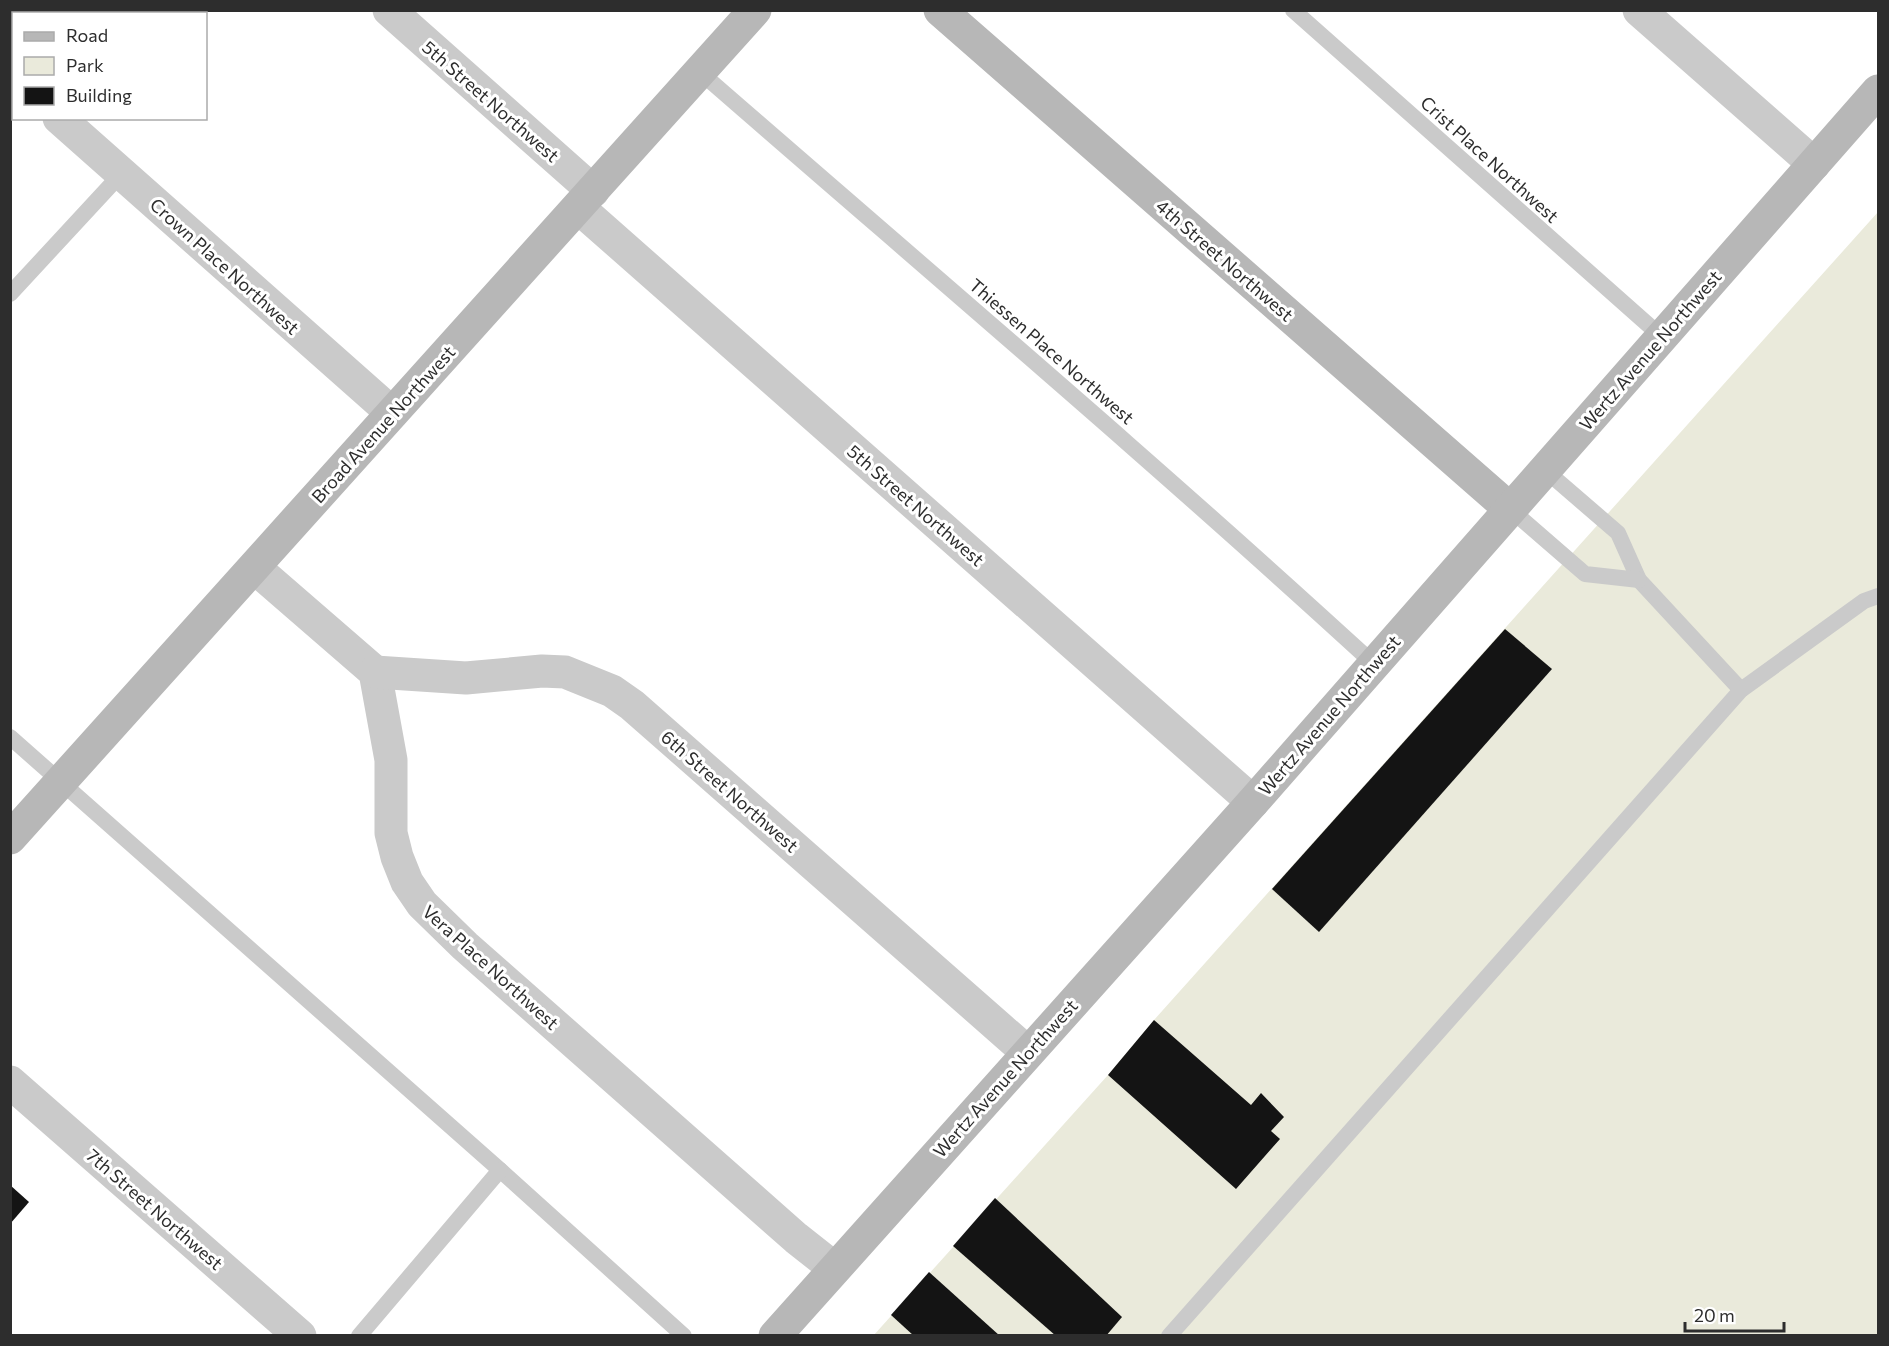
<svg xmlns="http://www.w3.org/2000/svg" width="1889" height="1346" viewBox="0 0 1889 1346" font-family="Commissioner,sans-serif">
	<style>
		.green { fill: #eaeadb }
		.building { fill: #141414 }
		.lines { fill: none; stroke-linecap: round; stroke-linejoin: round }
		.lane { stroke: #cacaca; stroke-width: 16 }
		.street { stroke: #cacaca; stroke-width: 33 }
		.secondary { stroke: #b7b7b7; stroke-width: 33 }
		.labels { text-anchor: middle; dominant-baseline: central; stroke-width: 6; stroke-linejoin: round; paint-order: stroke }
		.street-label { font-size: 18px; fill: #2d2d2d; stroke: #fff }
	</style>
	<rect width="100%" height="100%" fill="#fff"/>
	<path class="green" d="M1878,212V1335L873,1336L1108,1075L1154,1020Z"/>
	<g class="building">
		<path d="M1505,629L1552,669L1319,932L1272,889Z"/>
		<path d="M1154,1020L1251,1105L1261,1093L1284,1117L1271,1131L1280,1139L1236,1189L1108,1075Z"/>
		<path d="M10,1185L29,1202L10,1224Z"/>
		<path d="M995,1198L1122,1317L1106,1336H1056L953,1246Z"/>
		<path d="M929,1272L1000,1336H914L891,1315Z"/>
	</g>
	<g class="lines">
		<g class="lane">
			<path d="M1293,10L1662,337"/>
			<path d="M700,72C926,269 1154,462 1374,664"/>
			<path d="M10,294L122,173"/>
			<path d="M1545,470L1618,533L1639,580L1741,690"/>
			<path d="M1510,509L1585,574L1639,580"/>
			<path d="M10,737L500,1170L684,1336"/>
			<path d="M359,1336L500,1170"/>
			<path d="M1169,1336L1741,690L1864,601L1878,596"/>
		</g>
		<g class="street">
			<path d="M389,10L593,191"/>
			<path d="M1639,10L1814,164"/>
			<path d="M10,77L14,79"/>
			<path d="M59,118L392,413"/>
			<path d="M579,208L1253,802"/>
			<path d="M255,568L375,672L391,760V833L397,857L407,882L422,904L465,946L796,1238L834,1268"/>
			<path d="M375,672L466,678L542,671L565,672L612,691L632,705L1027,1052"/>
			<path d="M10,1082L300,1336"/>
		</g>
		<g class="secondary">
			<path d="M940,10L1510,509"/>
			<path d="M10,838L755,10"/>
			<path d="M775,1336L1253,802L1878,91"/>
		</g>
	</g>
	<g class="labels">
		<g class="street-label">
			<text transform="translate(491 101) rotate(41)">5th Street Northwest</text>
			<text transform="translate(1490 159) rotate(42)">Crist Place Northwest</text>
			<text transform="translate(1225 260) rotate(41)">4th Street Northwest</text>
			<text transform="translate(225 266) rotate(42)">Crown Place Northwest</text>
			<text transform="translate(1650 350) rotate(-49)">Wertz Avenue Northwest</text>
			<text transform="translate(1052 351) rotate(41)">Thiessen Place Northwest</text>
			<text transform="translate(383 424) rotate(-48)">Broad Avenue Northwest</text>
			<text transform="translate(916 505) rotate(41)">5th Street Northwest</text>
			<text transform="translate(1329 715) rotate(-49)">Wertz Avenue Northwest</text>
			<text transform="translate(730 791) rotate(41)">6th Street Northwest</text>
			<text transform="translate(491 967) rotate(42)">Vera Place Northwest</text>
			<text transform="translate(1005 1078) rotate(-48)">Wertz Avenue Northwest</text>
			<text transform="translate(155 1209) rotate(41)">7th Street Northwest</text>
		</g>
	</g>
	<rect width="1889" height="1346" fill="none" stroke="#2d2d2d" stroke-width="24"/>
	<rect x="12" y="12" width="195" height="108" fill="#ffffff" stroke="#ababab" stroke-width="1.5"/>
	<rect x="24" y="32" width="30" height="9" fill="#b7b7b7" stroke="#ababab" stroke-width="1.5"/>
	<text x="66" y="42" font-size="18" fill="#2d2d2d">Road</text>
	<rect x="24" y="57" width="30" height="18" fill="#eaeadb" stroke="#ababab" stroke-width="1.5"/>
	<text x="66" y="72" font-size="18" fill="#2d2d2d">Park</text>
	<rect x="24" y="87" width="30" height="18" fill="#141414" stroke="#ababab" stroke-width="1.5"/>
	<text x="66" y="102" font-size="18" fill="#2d2d2d">Building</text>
	<path d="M1685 1322v9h99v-9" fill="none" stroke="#2d2d2d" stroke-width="3"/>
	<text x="1694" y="1322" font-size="18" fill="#2d2d2d" stroke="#ffffff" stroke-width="4.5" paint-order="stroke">20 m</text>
</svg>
